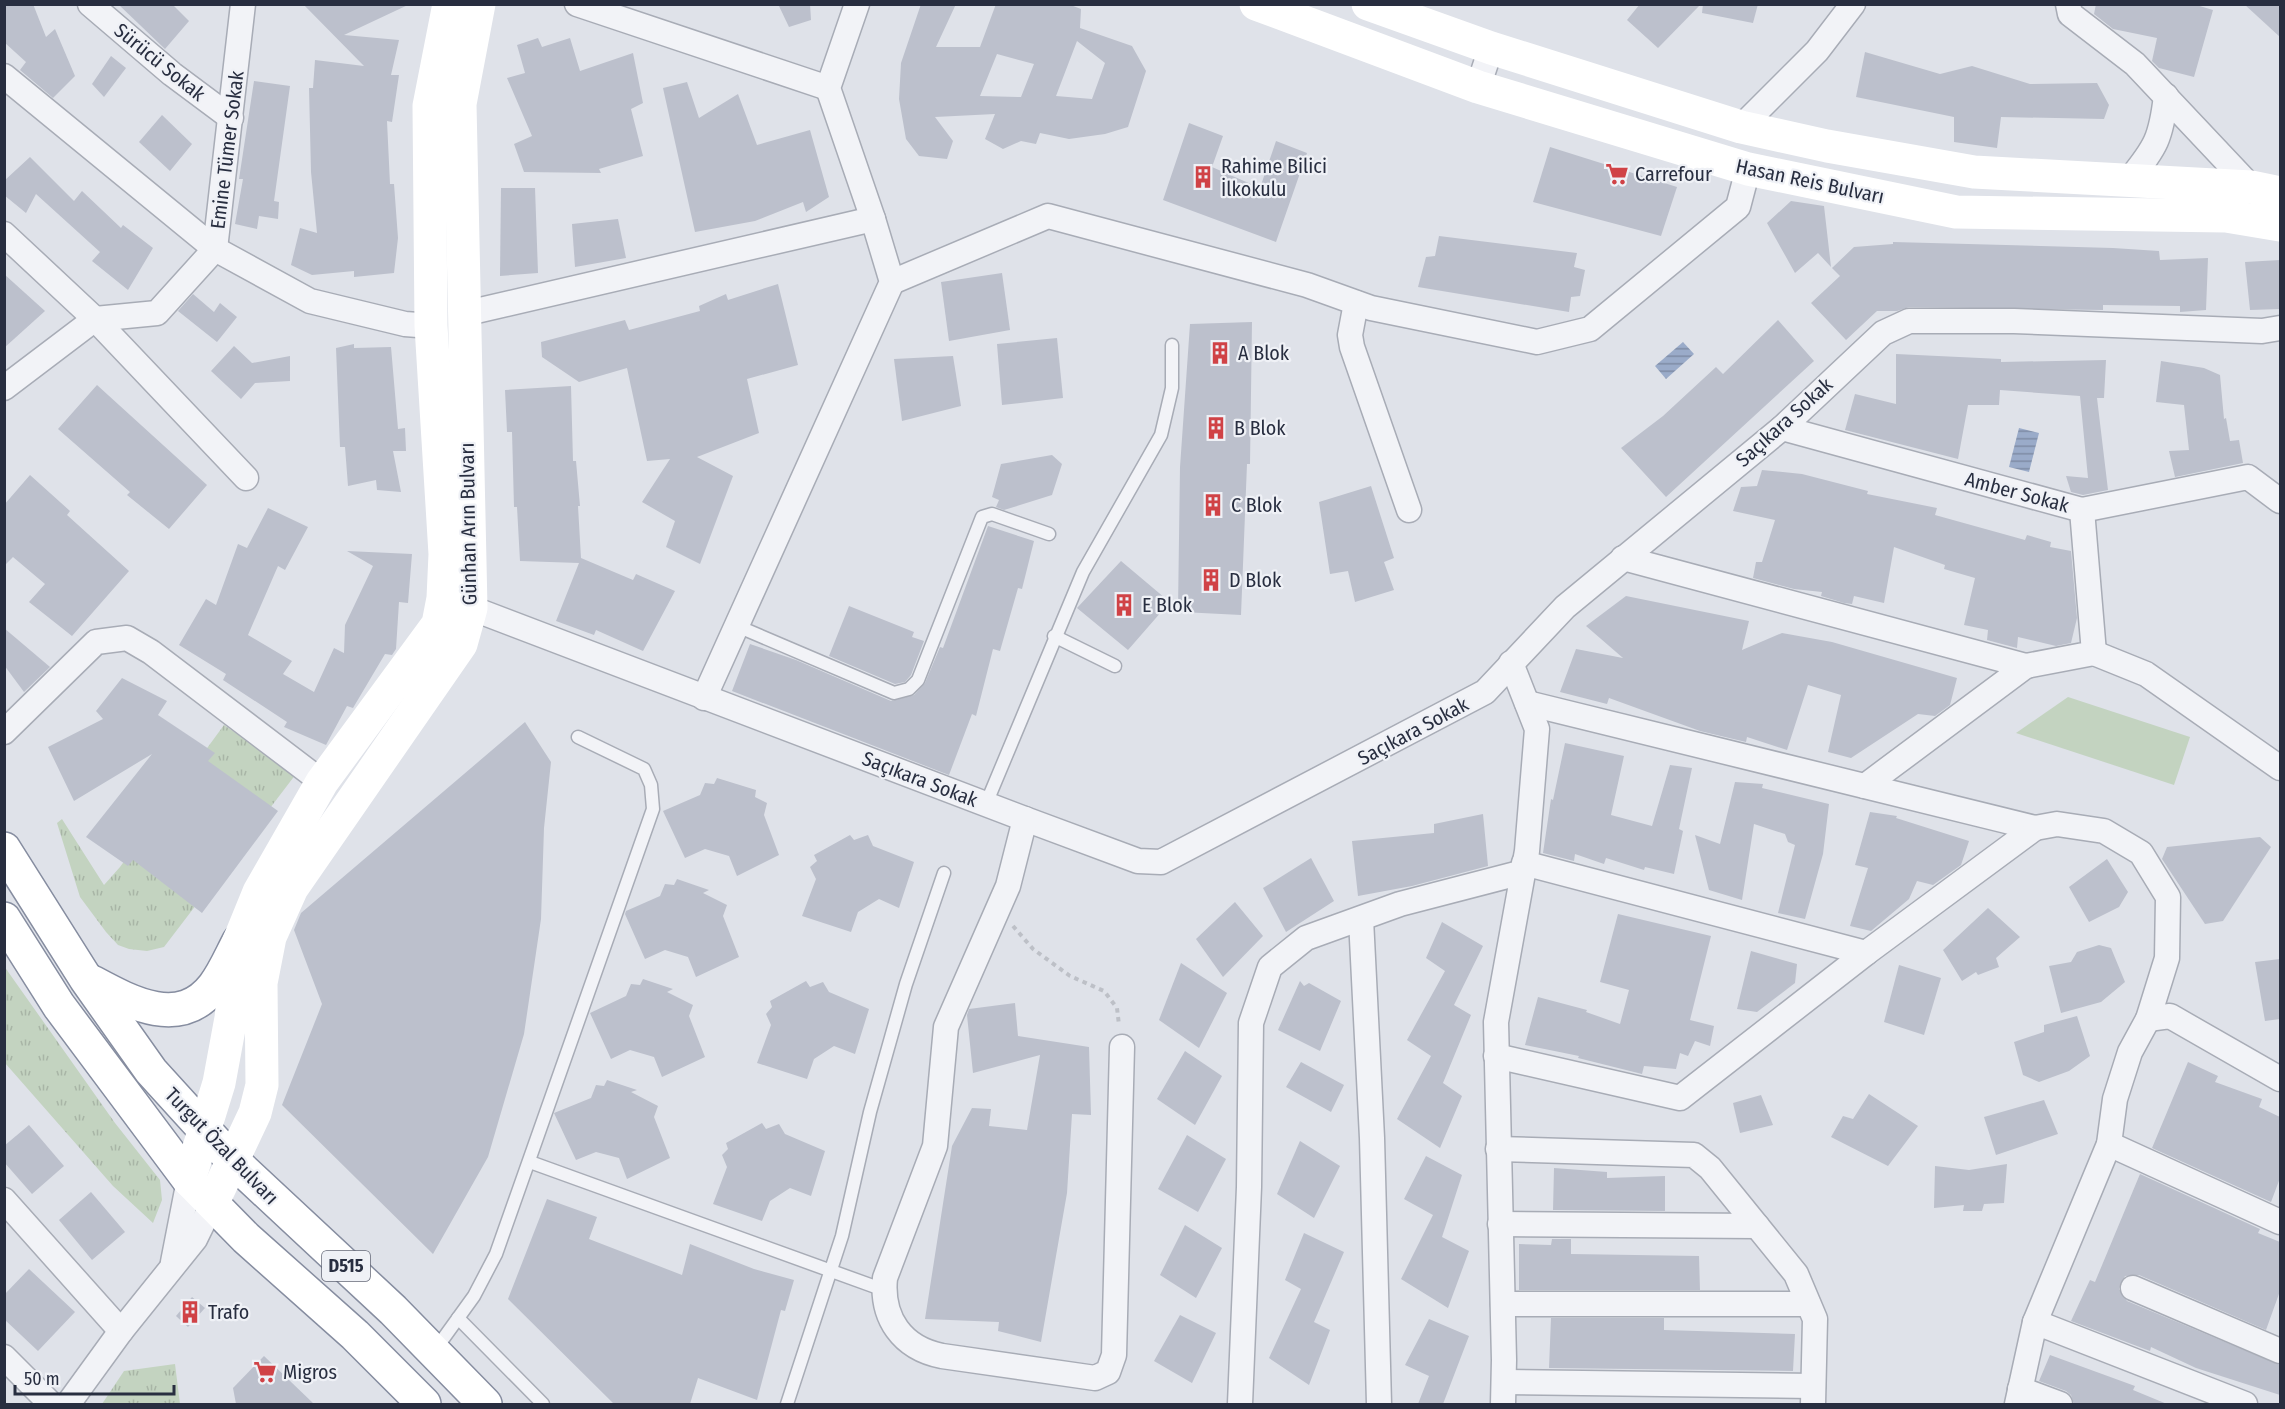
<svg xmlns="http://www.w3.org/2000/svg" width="2285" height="1409" viewBox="0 0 2285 1409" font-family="'Fira Sans Condensed',sans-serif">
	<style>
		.grass { fill: url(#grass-tufts) }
		.park { fill: #c3d3c0 }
		.water { fill: url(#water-rules) }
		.building { fill: #bcc0cc; fill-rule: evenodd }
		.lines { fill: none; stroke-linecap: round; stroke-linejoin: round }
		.service-casing { stroke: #a8acb6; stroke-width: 15 }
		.minor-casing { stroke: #a8acb6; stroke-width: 27 }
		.trunk-casing { stroke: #868da0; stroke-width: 36 }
		.path { stroke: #bdc0c7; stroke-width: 4; stroke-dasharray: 4.5 4.5; stroke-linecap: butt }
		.service { stroke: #f2f3f7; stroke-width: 12 }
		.minor { stroke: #f2f3f7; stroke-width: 24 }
		.secondary { stroke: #fff; stroke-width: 33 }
		.trunk { stroke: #fff; stroke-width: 33 }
		.labels { text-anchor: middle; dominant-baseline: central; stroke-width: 4.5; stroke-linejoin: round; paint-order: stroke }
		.shield { fill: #eff1f6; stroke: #646877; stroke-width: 1.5 }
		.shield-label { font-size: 18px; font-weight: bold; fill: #282e40 }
		.street-label { font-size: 20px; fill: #282e40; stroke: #eff1f6 }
		.poi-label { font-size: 20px; fill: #282e40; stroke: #eff1f6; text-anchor: start }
	</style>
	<defs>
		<pattern id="grass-tufts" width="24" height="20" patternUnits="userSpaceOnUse" patternTransform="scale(1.5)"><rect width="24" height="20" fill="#c3d3c0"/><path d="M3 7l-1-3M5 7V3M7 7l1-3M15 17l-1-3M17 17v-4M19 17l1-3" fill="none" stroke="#a8b5a6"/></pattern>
		<pattern id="water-rules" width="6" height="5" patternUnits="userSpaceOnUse" patternTransform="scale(1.5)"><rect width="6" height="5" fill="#9aabc9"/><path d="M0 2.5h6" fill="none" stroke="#7e8ca5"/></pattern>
	</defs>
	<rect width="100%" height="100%" fill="#dfe2e9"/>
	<g class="grass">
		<path d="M224,725L296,774L164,947L147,951L129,949L118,945L106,932L80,897L57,823L62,819L104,885L120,867Z"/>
		<path d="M4,966L115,1123L160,1180L162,1200L153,1223L113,1186L5,1063Z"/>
		<path d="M175,1364L180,1404H102L124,1371Z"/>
	</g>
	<path class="park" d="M2068,697L2190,737L2174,785L2016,733Z"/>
	<g class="water">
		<path d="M1683,342L1694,354L1666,379L1655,366Z"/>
		<path d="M2019,428L2039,433L2029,472L2009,467Z"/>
	</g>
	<g class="building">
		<path d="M4,4H33L46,37L55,29L75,76L53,98L20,70L26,62L4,42Z"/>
		<path d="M118,4H172L189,21L165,49Z"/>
		<path d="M303,4H410L344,35L399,40L391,75H399L392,122L387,121L390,184H394L398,238L394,273L354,277V271L312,275L291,265L300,228L317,233L311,172L309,88H313L315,60L364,66Z"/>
		<path d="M778,4H810L811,20L789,27Z"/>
		<path d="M921,4H956L936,47H980L996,4H1068L1081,9L1080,28L1132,46L1146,71L1128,127L1105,134L1069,139L1040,133L1036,144L1021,141L1003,149L985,139L995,114L935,117L953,141L947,159L919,156L906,139L899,99L901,63ZM1077,41L1105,63L1092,99L1056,96ZM997,54L1034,64L1021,97L980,96Z"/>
		<path d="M1640,4H1701L1658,48L1627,20Z"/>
		<path d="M1703,4H1758L1753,23L1702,13Z"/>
		<path d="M2096,4H2193L2213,10L2194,77L2159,68L2152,61L2157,38L2113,29L2094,14Z"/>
		<path d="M2244,4H2280V37Z"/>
		<path d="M538,38L542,47L570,38L580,71L633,53L643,103L631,109L643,156L599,169L601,173L524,172L514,144L532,136L507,78L525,73L517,45Z"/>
		<path d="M1865,52L1940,74L1972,66L2030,84L2097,83L2109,105L2104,119L2001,117L1997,148L1954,142V117L1856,97Z"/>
		<path d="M111,56L126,68L104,97L92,84Z"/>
		<path d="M254,81L290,86L274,201L279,202L278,219L259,216L257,229L235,224L243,179H239Z"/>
		<path d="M687,82L699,118L738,94L757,145L810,130L829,197L806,212L803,202L755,221L695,232L663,88Z"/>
		<path d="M162,115L192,144L170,171L139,142Z"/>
		<path d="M1189,123L1223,136L1212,167L1260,188L1276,141L1307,153L1276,242L1163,200Z"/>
		<path d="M1550,147L1677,187L1661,236L1533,202Z"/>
		<path d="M30,157L74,201L82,191L121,228L123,225L153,248L128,290L92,261L100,252L36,194L26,213L4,195V181Z"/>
		<path d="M501,188H535L538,273L500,276Z"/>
		<path d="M1791,201L1824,206L1831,267L1818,253L1795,273L1767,223Z"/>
		<path d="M618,219L626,258L575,267L572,224Z"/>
		<path d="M1439,236L1577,253L1574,267L1585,270L1580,296L1571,297L1569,312L1418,287L1426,257L1435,256Z"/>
		<path d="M1893,242L2113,248L2159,251L2160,260L2208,258L2206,310L2180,312V306L2103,305V310L1909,307L1897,311H1877L1846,340L1811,303L1840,276L1832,268L1854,247L1893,244Z"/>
		<path d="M2280,260V309L2250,310L2245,262Z"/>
		<path d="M1002,273L1010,330L949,341L941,282Z"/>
		<path d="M4,274L45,311L4,348Z"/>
		<path d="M778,284L798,365L747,379L759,433L697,457L733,476L700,564L666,547L675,521L642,502L670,459L647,461L627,368L579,382L542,357L541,342L625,320L629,330L700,311L699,306L726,294L728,300Z"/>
		<path d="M193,294L214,312L220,303L237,317L217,342L178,311Z"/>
		<path d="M1778,320L1814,361L1666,497L1621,448L1663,416L1716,367L1723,374Z"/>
		<path d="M1252,322L1250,464H1247L1241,615L1162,611L1128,650L1077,608L1121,561L1178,609L1180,467L1190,324Z"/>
		<path d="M1057,338L1063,398L1002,405L997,344Z"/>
		<path d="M354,344V348L391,347L398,429L405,428L406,451H393L401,492L377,490L376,480L348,486L345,447H340L336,348Z"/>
		<path d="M234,346L252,363L290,356V381L255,383L241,399L211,371Z"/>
		<path d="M1896,354L2001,359V362L2106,360L2104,398H2097L2108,490L2083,495L2071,492L2066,476L2088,478L2080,396L2000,390L1999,405H1968L1958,459L1845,430L1855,394L1896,404Z"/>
		<path d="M953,356L961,406L902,421L894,359Z"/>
		<path d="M2161,361L2204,368L2220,375L2224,419L2226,418L2230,441L2239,440L2243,463L2175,477L2169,451L2189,450L2184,405L2156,402Z"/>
		<path d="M97,385L207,485L169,529L127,495L130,492L58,429Z"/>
		<path d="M571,386L573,461H576L580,506H578L581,558L633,580L636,574L675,591L643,651L596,630L594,635L556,621L579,563L520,561L517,507H514L512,432H507L505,390Z"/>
		<path d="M1052,455L1062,464L1052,495L1004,510L996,507L999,500L992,497L1001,464Z"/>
		<path d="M1762,470L1802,474L1868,491L1867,494L1937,508L1935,515L2025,540L2027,535L2051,542L2050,547L2071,551L2077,618L2071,643L2056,646L2018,637L2017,648L1987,640L1988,630L1964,625L1975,578L1944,569L1945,565L1894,547L1884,603L1854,596L1852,604L1844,603L1821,596L1822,592L1794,589L1753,578L1756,562H1762L1775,520L1733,511L1741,487L1757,486Z"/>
		<path d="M30,475L70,511L67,515L129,571L72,636L29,602L45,584L13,557L4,566V505Z"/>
		<path d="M1371,486L1394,558L1384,562L1394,590L1355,602L1348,571L1330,574L1319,502Z"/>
		<path d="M268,508L308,527L285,570L278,566L248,635L292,661L283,674L314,692L334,648L344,653L345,625L373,566L347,551L412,554L408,603L399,602L396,649L392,655L385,654L353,708L347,706L326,745L284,727L287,722L223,680L226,674L179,645L206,599L216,605L238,544L247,548Z"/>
		<path d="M988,526L1034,541L1022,589L1018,588L1000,651L993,649L976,716L972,714L949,775L732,691L750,644L796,660L891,701L914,695L925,683L940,647L943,648Z"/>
		<path d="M1626,596L1749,621L1742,650L1782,633L1832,642L1957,678L1950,705L1935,716L1918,714L1851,758L1828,752L1841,695L1808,685L1787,750L1747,737L1746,742L1700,731L1609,698L1607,704L1560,692L1576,649L1623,658L1586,626Z"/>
		<path d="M849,606L914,632L912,637L924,641L911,675L905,682L895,684L829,656Z"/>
		<path d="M4,628L50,667L24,692L4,665Z"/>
		<path d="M122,678L167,701L158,715L215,753L208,761L278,811L202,913L133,860L128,866L86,837L152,754L74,801L48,747L103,719L96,711Z"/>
		<path d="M525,722L551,762L544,828L541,919L524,1034L488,1157L433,1254L282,1105L322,1004L294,930L301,913Z"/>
		<path d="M1565,743L1624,756L1611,815L1652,826L1670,765L1692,768L1679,829L1683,831L1674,874L1645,867L1644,870L1606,858L1604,864L1575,854L1574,861L1543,853L1551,799L1553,800Z"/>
		<path d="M717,778L756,790L755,797L767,803L764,815L779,855L737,876L729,856L705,849L685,858L663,811L700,795L705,783L714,784Z"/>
		<path d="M1735,782L1763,784L1762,788L1829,804L1823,854L1805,919L1778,913L1795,845L1788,842L1785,834L1754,824L1742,900L1709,890L1695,835L1720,844Z"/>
		<path d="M1870,812L1897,816L1896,818L1969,841L1961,865L1933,885L1917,881L1909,899L1871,931L1850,926L1868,868L1855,865Z"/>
		<path d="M1483,814L1488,866L1412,886L1358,896L1352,841L1434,833V824Z"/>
		<path d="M850,835L854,840L868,835L873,846L914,862L899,908L879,899L858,912L851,932L802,916L816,879L810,867L817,861L814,855Z"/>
		<path d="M2260,837L2271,847L2223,921L2205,924L2162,859L2167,847Z"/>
		<path d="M1311,858L1334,901L1286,932L1263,888Z"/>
		<path d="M2107,859L2128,892L2119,907L2089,922L2069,887Z"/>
		<path d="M677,879L709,890L703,893L727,905L723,916L739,957L696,977L688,957L665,950L645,959L625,914L626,911L660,896L665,884L674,885Z"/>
		<path d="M1235,902L1263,936L1223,977L1196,939Z"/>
		<path d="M1988,908L2020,937L1996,958L1999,967L1978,975L1976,972L1962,981L1943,950Z"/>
		<path d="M1618,914L1711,936L1690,1020L1714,1026L1710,1046L1695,1041L1688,1056L1680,1053L1676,1069L1644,1066L1642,1074L1578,1058L1579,1056L1525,1045L1538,997L1587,1010L1586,1012L1620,1024L1629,990L1600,982Z"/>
		<path d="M1442,922L1483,946L1454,1005L1471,1015L1443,1083L1462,1096L1440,1148L1397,1119L1431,1056L1407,1040L1445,971L1426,958Z"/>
		<path d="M2099,945L2111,948L2125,982L2101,1002L2061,1013L2049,966L2071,962L2077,952Z"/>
		<path d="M1751,951L1797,964L1795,983L1757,1012L1737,1009Z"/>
		<path d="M2280,959V1019L2265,1021L2255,962Z"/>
		<path d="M1181,963L1227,993L1199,1048L1159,1020Z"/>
		<path d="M1899,965L1941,978L1924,1035L1884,1022Z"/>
		<path d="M643,979L673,989L667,992L693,1005L689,1016L705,1057L662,1077L654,1057L630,1050L611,1059L590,1013L626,996L631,984L640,985Z"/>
		<path d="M806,981L810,987L823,982L829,992L869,1009L855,1054L834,1046L814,1059L807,1079L757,1063L771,1025L766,1014L772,1007L770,1001Z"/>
		<path d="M1300,981L1304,986L1309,983L1341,1001L1320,1051L1278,1030Z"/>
		<path d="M1015,1003L1018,1036L1089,1047L1091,1115L1072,1114L1067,1193L1041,1342L998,1331L999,1322L925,1319L952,1146L972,1108L991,1109L989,1126L1027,1130L1040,1055L973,1073L967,1015L969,1009Z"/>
		<path d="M2077,1016L2090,1056L2069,1071L2039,1082L2023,1075L2014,1042L2044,1032V1025Z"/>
		<path d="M1185,1051L1222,1076L1195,1125L1157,1099Z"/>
		<path d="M1301,1062L1344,1085L1331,1112L1286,1087Z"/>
		<path d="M2188,1062L2218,1076L2215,1082L2262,1099L2259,1107L2280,1117V1178L2271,1202L2152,1148Z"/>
		<path d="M607,1080L637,1090L631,1092L658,1106L654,1117L670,1158L627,1179L619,1158L596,1152L576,1160L554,1113L591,1098L596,1085L604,1086Z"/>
		<path d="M1869,1094L1918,1126L1888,1166L1831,1137L1843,1116L1853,1119Z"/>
		<path d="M1761,1095L1773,1125L1740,1133L1733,1103Z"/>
		<path d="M2044,1100L2058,1134L1996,1155L1984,1117Z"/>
		<path d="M762,1123L766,1129L779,1124L785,1134L825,1151L811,1196L790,1188L770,1201L762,1221L713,1204L727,1167L722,1155L728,1149L726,1143Z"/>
		<path d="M29,1125L64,1166L32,1194L4,1162V1146Z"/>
		<path d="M1187,1135L1226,1159L1198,1212L1158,1189Z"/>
		<path d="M1300,1141L1340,1166L1314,1218L1277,1194Z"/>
		<path d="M1426,1156L1462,1175L1442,1237L1469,1251L1448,1308L1401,1279L1433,1215L1404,1199Z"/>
		<path d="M2007,1164L2004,1203L1984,1204L1982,1211H1963L1964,1205L1934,1208L1935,1166L1969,1170Z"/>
		<path d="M1554,1168L1607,1172V1178L1665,1176V1211L1553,1210Z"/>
		<path d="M2140,1174L2260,1229L2258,1233L2280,1242V1291L2266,1330L2139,1275L2125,1276L2119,1289L2127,1301L2280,1365V1395L2196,1368L2151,1347L2150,1351L2071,1321L2090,1280L2095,1282Z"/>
		<path d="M91,1192L125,1232L92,1260L59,1220Z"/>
		<path d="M547,1199L597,1217L589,1239L682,1275L690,1244L754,1269L794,1280L785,1311L781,1310L757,1400L698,1378L690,1404H614L508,1299Z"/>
		<path d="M1185,1225L1222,1248L1196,1298L1160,1275Z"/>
		<path d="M1304,1233L1344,1252L1314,1322L1330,1330L1309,1385L1269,1358L1301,1289L1285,1280Z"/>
		<path d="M1552,1239H1571V1254L1699,1256L1700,1290H1519V1244L1551,1245Z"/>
		<path d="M29,1269L75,1312L38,1351L4,1319V1295Z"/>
		<path d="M192,1297L205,1308L188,1327L176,1316Z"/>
		<path d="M1180,1315L1216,1333L1192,1383L1154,1361Z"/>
		<path d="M1551,1318H1664V1330L1795,1334L1793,1371L1549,1368Z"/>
		<path d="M1429,1319L1469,1336L1443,1404H1418L1429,1376L1405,1365Z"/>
		<path d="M2050,1355L2135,1386L2133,1390L2167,1404H2074L2071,1395L2066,1391L2039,1381Z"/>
		<path d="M264,1356L314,1404H236L233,1388Z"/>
	</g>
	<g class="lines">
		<g class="service-casing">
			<g id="service">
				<path d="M737,626L894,693L909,689L918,680L982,517L992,514L1049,534"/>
				<path d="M1054,636L1115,666"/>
				<path d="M986,804L1083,572L1161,435L1172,388V345"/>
				<path d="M530,1162L884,1290"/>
				<path d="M458,1318L543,1404"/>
				<path d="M435,1350L474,1296L496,1254L653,809L651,785L644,769L578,737"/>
				<path d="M787,1404L842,1236L870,1112L906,984L944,873"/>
			</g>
		</g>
		<g class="minor-casing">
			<g id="minor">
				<path d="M90,4L172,74L231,118"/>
				<path d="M577,4L828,88"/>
				<path d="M2068,4L2070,14L2135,64L2251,187"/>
				<path d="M4,76L215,249L310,301L405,324L431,326"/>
				<path d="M1478,87L1491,48"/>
				<path d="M1741,127L1817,51L1853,4"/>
				<path d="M2130,179C2156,147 2161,138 2166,96"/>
				<path d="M4,234L95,319L246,478"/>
				<path d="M892,282L1048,216L1307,285L1371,308L1537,342L1590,329L1738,207L1748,169"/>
				<path d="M1356,303L1350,335L1352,347L1409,510"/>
				<path d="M463,314L873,219"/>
				<path d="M4,388L95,319L157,313L215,249L243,4"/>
				<path d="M1782,428L2082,510L2094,653L2026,666"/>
				<path d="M2082,510L2248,477L2280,501"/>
				<path d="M1623,558L2026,666L1865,786"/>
				<path d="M471,608L1025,819L1138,861L1161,862L1485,692L1565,607L1782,428L1883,333L1909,321H2014L2262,331L2280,328"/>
				<path d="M2094,653L2146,674L2280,768"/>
				<path d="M704,698L892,282L873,219L828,88L857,4"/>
				<path d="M1527,703L2035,828L1866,953"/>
				<path d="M4,732L96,642L127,638L151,652L322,782"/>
				<path d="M1025,819L1008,886L946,1027L935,1146L885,1278C881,1318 902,1348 942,1356L1095,1378L1108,1372L1114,1355L1122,1047"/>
				<path d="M1361,919L1372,1138L1379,1404"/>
				<path d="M2148,1019L2170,1016L2280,1079"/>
				<path d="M1496,1056L1680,1098L1866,953L1524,863"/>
				<path d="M2109,1144L2280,1222"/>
				<path d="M1498,1149L1694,1155L1710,1168L1796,1274L1815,1319L1813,1404"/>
				<path d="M4,1200L121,1331"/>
				<path d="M1500,1224L1757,1226"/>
				<path d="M173,1262L189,1180"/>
				<path d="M2133,1288L2280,1351"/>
				<path d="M1503,1304H1808"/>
				<path d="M2035,1322L2109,1144L2115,1099L2130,1052L2148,1019L2167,958L2168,897L2141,853L2104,831L2057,824L2035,828"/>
				<path d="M4,1357L51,1404"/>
				<path d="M1504,1382L1813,1386"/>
				<path d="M2020,1389L2060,1404"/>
				<path d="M68,1404L121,1331L195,1239L213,1202"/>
				<path d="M1240,1404L1249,1187L1251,1023L1270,967L1306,938L1400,904L1523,872"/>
				<path d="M1503,1404L1504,1360L1496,1022L1527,851L1537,729L1511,663"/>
				<path d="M2017,1404L2035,1322L2245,1404"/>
			</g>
		</g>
		<g class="trunk-casing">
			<g id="trunk">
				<path d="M4,849L86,979L151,1071L232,1160L393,1310L485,1404"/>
				<path d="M4,919L59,1006L189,1180L246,1238L355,1335L424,1404"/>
				<path d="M92,982C131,1003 180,1030 214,986C224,973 231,956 239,941"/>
			</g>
		</g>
		<path class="path" d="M1013,926L1033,949L1070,976L1104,991L1117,1008L1119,1025"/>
		<use href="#service" class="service"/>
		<use href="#minor" class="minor"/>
		<g class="secondary">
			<path d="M1256,4L1478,87L1748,169L1956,212L2226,216L2280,225"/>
			<path d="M1368,4L1491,48L1741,127L1827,146L1974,172L2251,187L2280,193"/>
			<path d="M189,1180L219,1083L231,1018L239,941L259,892L322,782L438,624L443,598L445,554L431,326L429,106L449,4"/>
			<path d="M213,1202L255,1113L262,1085L261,983L270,937L292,888L461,644L471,608L460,104L479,4"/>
		</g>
		<use href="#trunk" class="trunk"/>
	</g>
	<defs>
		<g id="supermarket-bare" transform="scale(1.8)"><path d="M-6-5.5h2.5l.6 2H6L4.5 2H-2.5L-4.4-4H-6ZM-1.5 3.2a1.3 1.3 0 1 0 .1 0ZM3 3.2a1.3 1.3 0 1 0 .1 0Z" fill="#d04246" stroke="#eff1f6" stroke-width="2.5" paint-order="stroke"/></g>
		<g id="building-bare" transform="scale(1.8)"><path d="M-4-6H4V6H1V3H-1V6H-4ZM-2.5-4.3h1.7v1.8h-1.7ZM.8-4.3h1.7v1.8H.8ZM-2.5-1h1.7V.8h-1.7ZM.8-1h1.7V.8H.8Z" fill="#d04246" stroke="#eff1f6" stroke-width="2.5" paint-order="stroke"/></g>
	</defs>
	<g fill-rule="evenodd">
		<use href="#supermarket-bare" x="1617" y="174"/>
		<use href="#building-bare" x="1203" y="177"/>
		<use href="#building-bare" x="1220" y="353"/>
		<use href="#building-bare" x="1216" y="428"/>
		<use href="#building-bare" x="1213" y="505"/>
		<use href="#building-bare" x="1211" y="580"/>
		<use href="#building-bare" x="1124" y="605"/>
		<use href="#building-bare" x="190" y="1312"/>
		<use href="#supermarket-bare" x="265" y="1372"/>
	</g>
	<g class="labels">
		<rect class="shield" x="322" y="1251" width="48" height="30" rx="4.5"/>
		<g class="shield-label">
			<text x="346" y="1266">D515</text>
		</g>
		<g class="street-label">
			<text transform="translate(160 62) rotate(39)">Sürücü Sokak</text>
			<text transform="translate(227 150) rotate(-83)">Emine Tümer Sokak</text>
			<text transform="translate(1810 181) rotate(12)">Hasan Reis Bulvarı</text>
			<text transform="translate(1784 422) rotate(-42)">Saçıkara Sokak</text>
			<text transform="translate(2017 492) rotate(15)">Amber Sokak</text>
			<text transform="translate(468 524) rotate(-91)">Günhan Arın Bulvarı</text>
			<text transform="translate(1413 731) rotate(-28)">Saçıkara Sokak</text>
			<text transform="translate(920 779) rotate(21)">Saçıkara Sokak</text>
			<text transform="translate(222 1146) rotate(46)">Turgut Özal Bulvarı</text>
		</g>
		<g class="poi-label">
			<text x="1221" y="166">Rahime Bilici<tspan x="1221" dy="23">İlkokulu</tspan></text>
			<text x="1635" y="174">Carrefour</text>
			<text x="1238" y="353">A Blok</text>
			<text x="1234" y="428">B Blok</text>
			<text x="1231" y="505">C Blok</text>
			<text x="1229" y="580">D Blok</text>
			<text x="1142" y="605">E Blok</text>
			<text x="208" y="1312">Trafo</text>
			<text x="283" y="1372">Migros</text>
		</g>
	</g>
	<rect width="2285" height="1409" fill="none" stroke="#282e40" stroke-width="12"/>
	<path d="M15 1385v9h159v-9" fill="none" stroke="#282e40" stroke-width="3"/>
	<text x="24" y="1385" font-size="18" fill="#282e40" stroke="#eff1f6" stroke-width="4.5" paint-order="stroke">50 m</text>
</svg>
